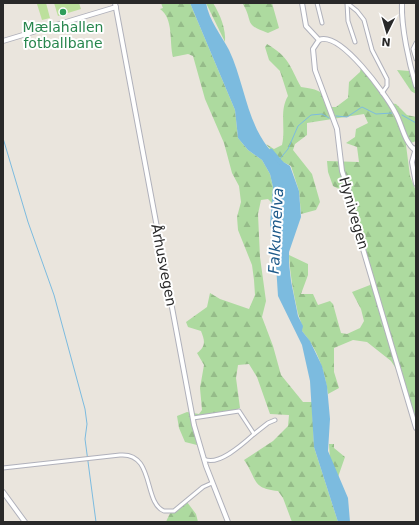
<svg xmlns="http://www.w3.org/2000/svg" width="419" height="525" viewBox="0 0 419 525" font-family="'DejaVu Sans',sans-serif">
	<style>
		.forest { fill: url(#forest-firs) }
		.pitch { fill: #bce09c }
		.water { fill: #7cbbdf }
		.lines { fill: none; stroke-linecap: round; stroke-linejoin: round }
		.stream { stroke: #7cbbdf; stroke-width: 1 }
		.river { stroke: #7cbbdf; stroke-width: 4.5 }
		.street-casing { stroke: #b0b1bb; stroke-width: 5 }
		.secondary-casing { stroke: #b0b1bb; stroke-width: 6 }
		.street { stroke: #fff; stroke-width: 3 }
		.secondary { stroke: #fff; stroke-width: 4 }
		.leisure-dot { fill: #2e9e5b; stroke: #fff; stroke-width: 1.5 }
		.labels { text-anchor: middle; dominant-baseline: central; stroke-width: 4; stroke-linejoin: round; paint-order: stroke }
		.leisure-label { font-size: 14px; fill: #27864d; stroke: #fff }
		.street-label { font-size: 14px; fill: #292929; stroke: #fff }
		.water-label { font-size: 15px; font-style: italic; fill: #1d5989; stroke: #fff }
	</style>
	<defs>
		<pattern id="forest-firs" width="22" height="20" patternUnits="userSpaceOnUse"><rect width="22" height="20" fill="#adda9f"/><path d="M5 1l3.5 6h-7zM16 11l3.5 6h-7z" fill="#95bb89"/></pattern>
	</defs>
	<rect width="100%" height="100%" fill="#eae5dd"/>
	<g class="forest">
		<path d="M161,3H190L235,110L238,138L248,150L262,160L270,174L273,187L272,203L268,199L261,200L258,214L260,257L266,301L262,317L273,346L281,375L303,402H312L314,447L338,522H292L283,498L278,491C251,488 258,480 244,460L273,441L288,426L289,415L270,414L257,377L249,364L238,365L236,378L240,408L228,413L194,417L214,489L197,445L185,442L179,428L177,416L187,412L199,414L202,410L200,388L204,365L197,353C206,346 205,341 201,331L188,327L186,322L207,307L210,293L220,299L249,309L255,295L254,280L252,265L238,230L237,217L241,202L239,186L232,173L224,143L205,99L193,56L188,54L173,57C169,42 174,19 160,9L163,8Z"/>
		<path d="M206,3H213C220,14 226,29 225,42Z"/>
		<path d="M225,3H272L279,28L268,33C243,24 254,23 243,4Z"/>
		<path d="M267,44C290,58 289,65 301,87C320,90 322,90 330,107H336L348,98L349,82L360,72L362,64L390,103L396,104L407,115L416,117V141L406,145L410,176L416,191V417L410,414L397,370L391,361L367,342L353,340L334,348V372L339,388L328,394C325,371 317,348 302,331C303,323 298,317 297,309C293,291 290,274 289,255L308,264V275L301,294H313L318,305L330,301L333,304L341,333L347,334L360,328L364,321L361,309L352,292L370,285V278L347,193L333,186L328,172L327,161L359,162L357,147L346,143L355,137L356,129L368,123L364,114L307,123V135L295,144L293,150L312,174L320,202L316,210L301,214L299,191L291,166L279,160L266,144L274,149L282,145C286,128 279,111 288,96L280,71L269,60L265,47Z"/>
		<path d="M397,70L409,71L416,94L411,91Z"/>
		<path d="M329,444H334V448L345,457L338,477L330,460Z"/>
		<path d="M187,502L196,514L198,522H166C171,510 174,506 187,502Z"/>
	</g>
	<g class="pitch">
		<path d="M46,3L50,18L42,20L37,4Z"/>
		<path d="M54,3H79L81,9L58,16Z"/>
	</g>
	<path class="water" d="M190,3H206C209,20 221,35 229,50C248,90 247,142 290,166L299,191L301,217L289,252V263L291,281L298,316L303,326L302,331L310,341L322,366L327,386L330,419L328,451L348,498L350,522H338L314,447L310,381L302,345L278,296L275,249L270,224L273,187L270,174L262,160L248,150L238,138L235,110Z"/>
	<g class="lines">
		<g class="stream">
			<path d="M402,115L416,123"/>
			<path d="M336,116L347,117L362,107L376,114L392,113"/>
			<path d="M3,138L28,222L54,295L85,409L87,424L85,439L96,522"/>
			<path d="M279,160L288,149L298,126L311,115L322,114L329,118"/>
		</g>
		<path class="river" d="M271,151L281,163"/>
		<g class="street-casing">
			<g id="street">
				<path d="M317,3L322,23"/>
				<path d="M347,3L357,11L364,20L372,50L387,79V86L382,93"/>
				<path d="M347,3L348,21L355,42"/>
				<path d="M416,43L413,49L416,59"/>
				<path d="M193,418L239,411L254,434C244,443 218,467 204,459"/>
				<path d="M254,434L268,423L275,420"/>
				<path d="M3,468L120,455C155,452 143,503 164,511H174L203,487L212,483"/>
			</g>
		</g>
		<g class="secondary-casing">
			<g id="secondary">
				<path d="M115,3L194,425L206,466L228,522"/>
				<path d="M302,3L306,26L319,40"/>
				<path d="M402,3C401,27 409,63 416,86"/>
				<path d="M319,40L313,49L315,70L337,129L342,171L349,192L355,222L416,428"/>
				<path d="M319,40C340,30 386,95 395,112C402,124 404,142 415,150"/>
				<path d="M3,41L116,7"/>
				<path d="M416,148L412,162L416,184"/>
				<path d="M3,492L25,522"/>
			</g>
		</g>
		<use href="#street" class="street"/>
		<use href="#secondary" class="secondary"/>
	</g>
	<circle class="leisure-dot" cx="63" cy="12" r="4"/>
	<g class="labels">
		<g class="leisure-label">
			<text x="63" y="27">Mælahallen<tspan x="63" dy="16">fotballbane</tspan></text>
		</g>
		<g class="street-label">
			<text transform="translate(354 213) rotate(74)">Hynivegen</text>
			<text transform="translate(164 265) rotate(79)">Århusvegen</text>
		</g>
		<g class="water-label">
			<text transform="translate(276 231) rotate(-87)">Falkumelva</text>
		</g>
	</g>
	<rect width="419" height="525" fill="none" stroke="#292929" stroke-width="8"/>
	<g transform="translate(387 32) rotate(185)" stroke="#ffffff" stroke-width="3" paint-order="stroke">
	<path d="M0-3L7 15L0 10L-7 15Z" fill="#292929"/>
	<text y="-6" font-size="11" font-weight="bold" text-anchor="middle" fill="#292929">N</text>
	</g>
</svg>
